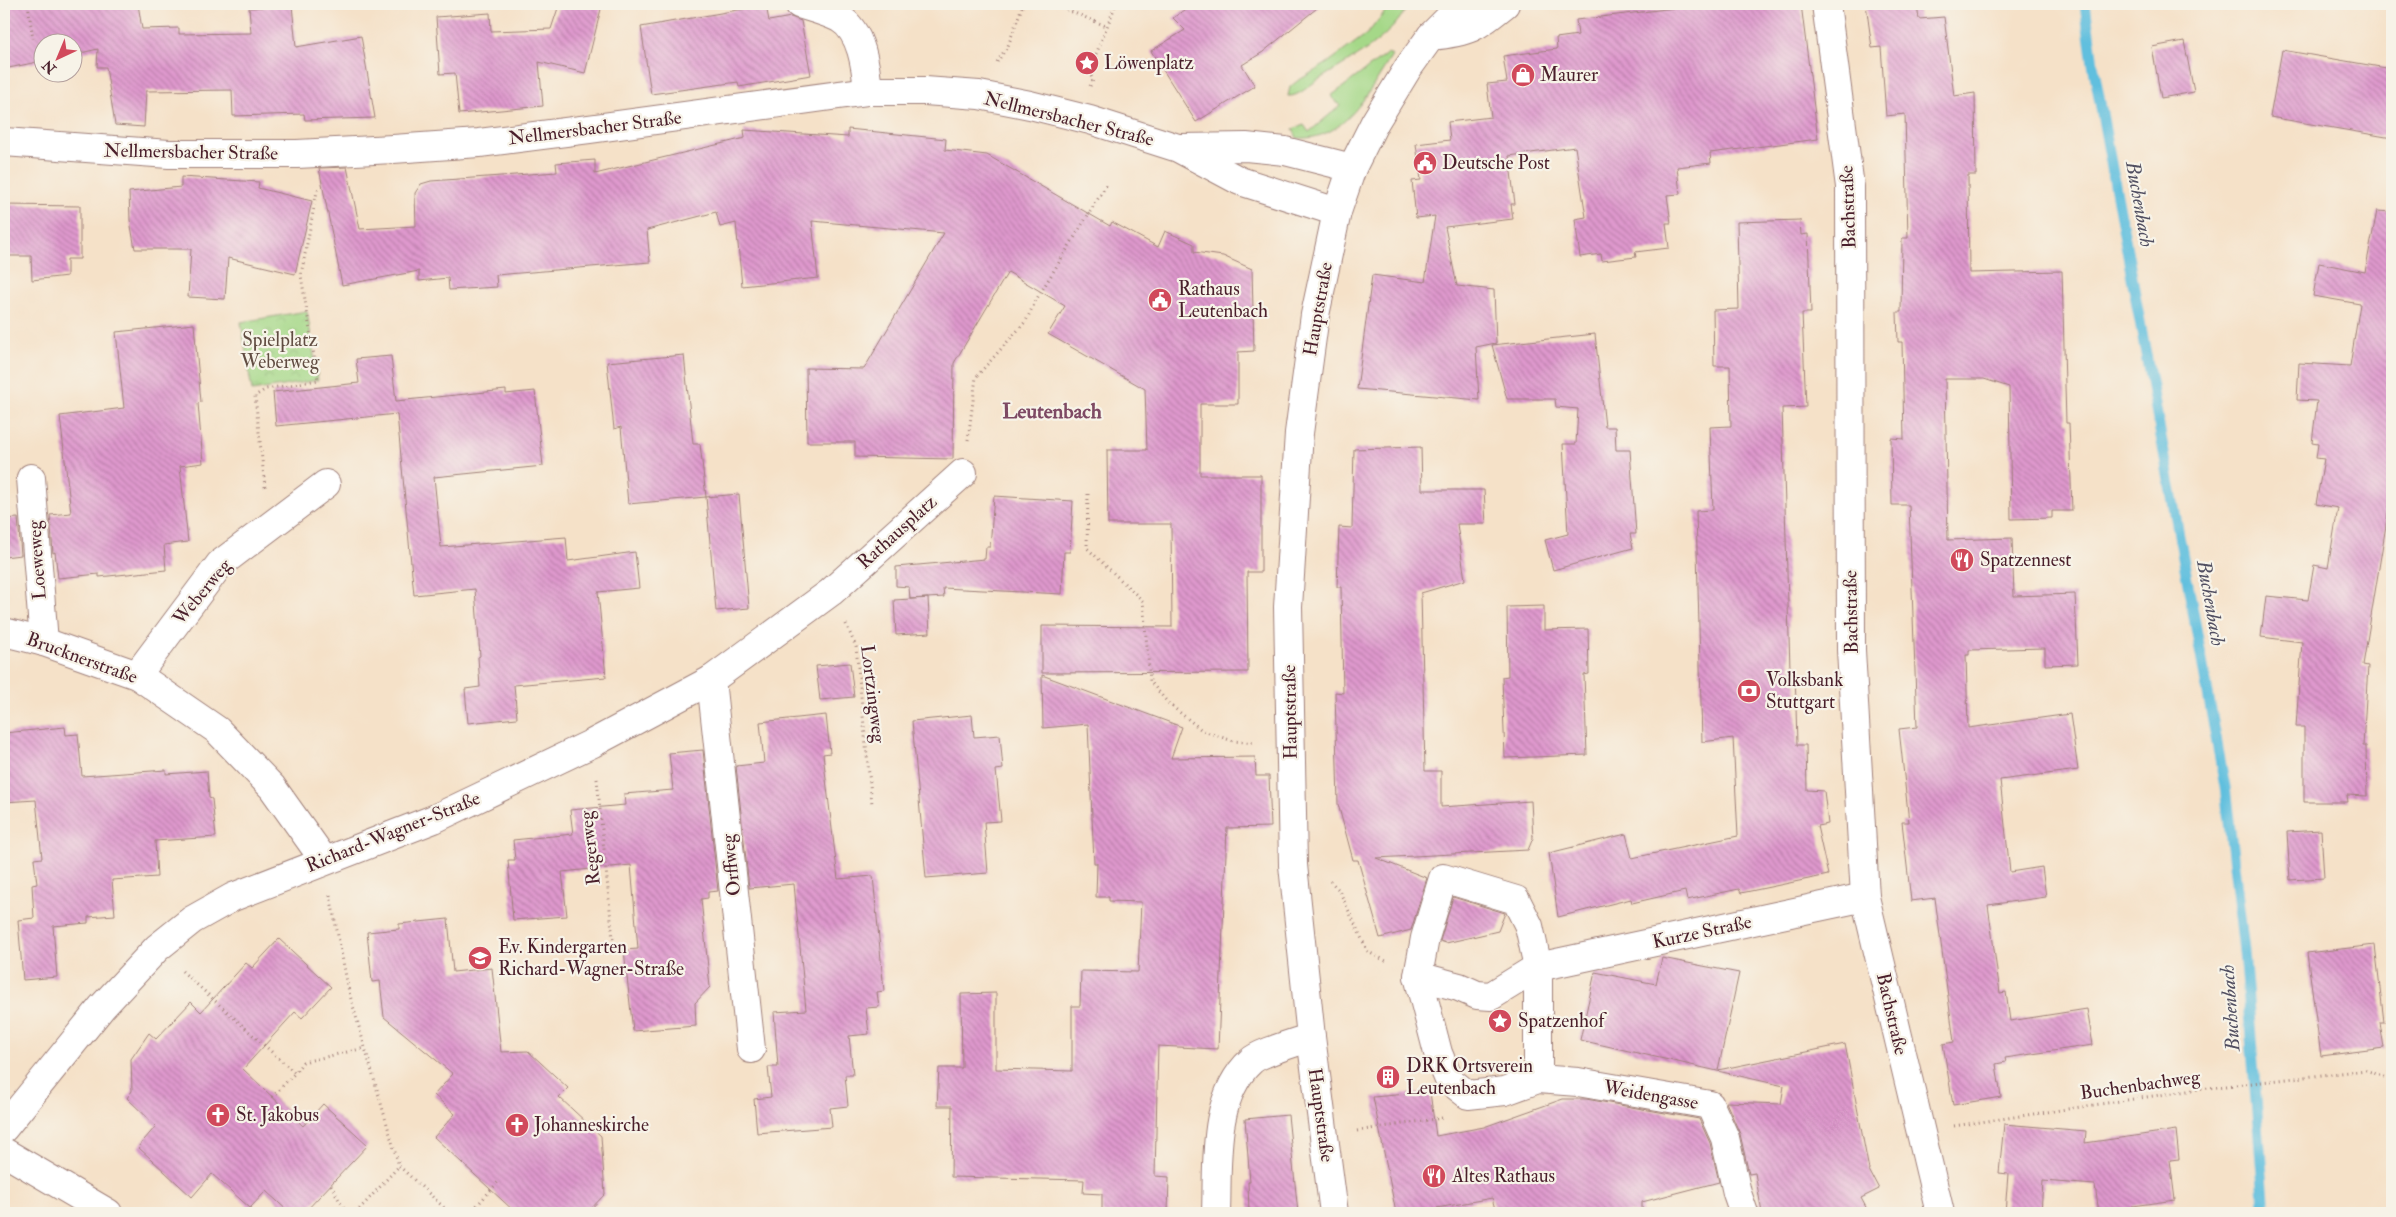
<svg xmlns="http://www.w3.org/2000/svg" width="2396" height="1217" viewBox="0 0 2396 1217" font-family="'IM FELL Double Pica',serif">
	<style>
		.grass { fill: #a5d888; stroke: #787c5a }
		.park { fill: url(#park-crowns); stroke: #787c5a }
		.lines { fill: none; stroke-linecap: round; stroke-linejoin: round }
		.stream { stroke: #60bfde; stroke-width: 11 }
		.building { fill: url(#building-back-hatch) }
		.minor-casing { stroke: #a0807a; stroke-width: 30 }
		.path { stroke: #a0807a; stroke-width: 3; stroke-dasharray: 1 4; stroke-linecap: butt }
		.minor { stroke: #fff; stroke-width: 28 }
		.labels { text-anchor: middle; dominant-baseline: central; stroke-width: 4.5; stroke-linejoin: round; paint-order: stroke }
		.poi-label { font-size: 19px; fill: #4a1f2b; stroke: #f7f3e8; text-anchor: start }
		.street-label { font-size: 19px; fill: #4a1f2b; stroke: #f7f3e8 }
		.park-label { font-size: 19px; fill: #614d42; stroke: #f7f3e8 }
		.water-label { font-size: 20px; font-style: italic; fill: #514f61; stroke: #f7f3e8 }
		.quarter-label { font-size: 21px; font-weight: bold; fill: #7e4a64; stroke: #f7f3e8 }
	</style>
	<defs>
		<pattern id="park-crowns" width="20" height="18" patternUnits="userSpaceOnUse" patternTransform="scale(1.25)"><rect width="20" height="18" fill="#a5d888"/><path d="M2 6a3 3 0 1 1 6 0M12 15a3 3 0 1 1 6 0" fill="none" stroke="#90b976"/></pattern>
		<pattern id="building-back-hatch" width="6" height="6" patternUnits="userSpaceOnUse" patternTransform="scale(1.25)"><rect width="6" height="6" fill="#df99ce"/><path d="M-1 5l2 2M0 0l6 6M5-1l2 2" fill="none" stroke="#b77ca7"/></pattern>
	</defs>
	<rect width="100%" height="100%" fill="#f7f3e8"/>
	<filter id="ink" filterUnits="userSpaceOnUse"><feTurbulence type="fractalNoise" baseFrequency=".02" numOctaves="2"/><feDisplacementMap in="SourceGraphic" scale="10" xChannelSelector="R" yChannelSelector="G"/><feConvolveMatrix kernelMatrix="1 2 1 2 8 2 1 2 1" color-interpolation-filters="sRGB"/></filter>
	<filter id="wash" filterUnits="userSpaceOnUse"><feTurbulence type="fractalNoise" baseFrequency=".0096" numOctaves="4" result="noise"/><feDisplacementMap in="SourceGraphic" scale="20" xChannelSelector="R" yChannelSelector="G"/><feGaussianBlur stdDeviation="1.12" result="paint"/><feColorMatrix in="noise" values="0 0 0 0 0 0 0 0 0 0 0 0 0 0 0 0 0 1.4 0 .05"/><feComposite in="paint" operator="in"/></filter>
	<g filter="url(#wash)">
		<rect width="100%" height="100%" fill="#f5e1c8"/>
		<g class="grass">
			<path d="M1391,4H1408C1395,37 1347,62 1318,80C1309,85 1299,97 1288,96L1290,87L1296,82L1326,64L1368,33Z"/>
			<path d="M1388,53L1392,56C1369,91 1345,142 1297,138L1293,129L1304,125L1309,132L1340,106L1331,96Z"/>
		</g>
		<path class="park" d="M307,311L318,380L252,391L241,322Z"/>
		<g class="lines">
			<path class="stream" d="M2085,4L2093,64L2225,787L2244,951L2264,1199L2263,1213"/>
		</g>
		<g id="blocks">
			<g class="building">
				<path d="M4,4H138L142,29L179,28V34L251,33L249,8L292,5L296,47L361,36L375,118L305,120L304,114L233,116L232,90L146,91L144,127L115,125L106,67H97L98,49L72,55V42H42V61L4,69Z"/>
				<path d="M1192,4H1322L1263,52L1242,65L1255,86L1196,122L1151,51L1185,30L1173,18Z"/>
				<path d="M1707,4H1801L1818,139L1710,153L1711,163L1677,167L1680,194L1667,195L1671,223H1666L1669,248L1635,252L1636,257L1602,261L1601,254L1580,257L1575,219L1586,217L1575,147L1509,156L1515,204H1511L1513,219L1445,227L1457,286L1494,290L1496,343L1476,347L1479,400L1357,389L1372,275L1425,282L1435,216L1416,218L1412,181L1421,180L1416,144L1450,140L1448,122L1491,117L1487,84L1507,82L1503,56L1557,49L1556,38L1578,35L1576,20Z"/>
				<path d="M1866,4H1917L1919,19L1944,17L1954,96L1975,93L1976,175H1968L1969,273L2062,271L2066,423H2069L2072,511H2052V518L2011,519L2009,387L1984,379H1945L1948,540L2012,538L2014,596L2075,594L2078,664L2045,665V648L1969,650V655H1966L1968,728L2070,714L2078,770L2000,780L2010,872L2042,867L2046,897L1988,905L2000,993L2006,992L2010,1021L2087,1009L2093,1045L2005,1058L2006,1062L1996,1064L2001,1097L1953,1105L1943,1044L1954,1042L1935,898L1911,901L1902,822H1909L1899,729L1917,727L1909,505H1892L1891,438L1904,439L1902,342H1898L1897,312H1901L1902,238H1908L1905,114L1886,116L1881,47L1872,48Z"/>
				<path d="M602,5L585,73L539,62L543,106L459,114L455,73L440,74L436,17L490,13L491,31L551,29L558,8Z"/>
				<path d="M766,5L769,21L791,17L801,21L811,75L739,87L738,82L651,94L641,27Z"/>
				<path d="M2184,41L2194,92L2161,98L2152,47Z"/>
				<path d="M2282,50L2392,69V138L2270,117Z"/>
				<path d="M848,129L946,139L945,150L987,155L1110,226L1112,222L1158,247L1165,231L1194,244V252L1223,256L1252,269L1254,351L1238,352V404H1200V475H1261V572H1247L1248,672L1042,673V626L1172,627L1171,524H1108L1107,450H1147L1145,389L1048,334L1065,306L1008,272L954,363L953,459L855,457V442H807L806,368L864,369L944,233L812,221L818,278L742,286L736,223L720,227L716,212L647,230L650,262L496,275L497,287L449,290L448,278L419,281V271L342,285L319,168L347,167L360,229L416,226L415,193L421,184L431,181L557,172L556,163L595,160V174L745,138L744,130L848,137Z"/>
				<path d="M181,177L259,182L258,188L312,201L295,274L228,258L225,299L188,297L191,249H135L130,220L129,192L181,187Z"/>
				<path d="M4,205L80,206V259H67V276L32,280L31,256H4Z"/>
				<path d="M2377,211L2392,212V361L2387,389L2392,390V489L2363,665L2368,666L2363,746H2366L2367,796L2347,795L2348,802H2304V727H2296L2302,642L2261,637L2266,596L2308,600L2314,565L2328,568L2338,508L2316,504L2324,459L2316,458L2318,444L2312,443L2317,401L2297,400L2299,363L2350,366L2360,304L2313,296L2319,263L2365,272Z"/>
				<path d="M1800,220L1801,235L1808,234L1811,313H1802L1806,407L1782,408L1790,669L1795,668L1797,745H1806L1807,790L1824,791L1828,824L1817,826L1828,875L1741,893L1739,889L1687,900L1685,891L1632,903L1631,899L1558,917L1549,853L1626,834L1632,858L1738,836L1733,738L1702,742L1696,511L1713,510L1710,427L1731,426L1730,366H1714L1713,310L1739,309L1737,222Z"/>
				<path d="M194,324L201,402L198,403L203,463L180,466L188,542L164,545L166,570L99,577V574L58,578L55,552L53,553L50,515L71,513L60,416L124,408L116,332Z"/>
				<path d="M1595,334L1605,427H1615L1616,450H1630L1636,534H1630L1633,548L1553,570L1545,540L1568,534L1563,444H1576L1578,409L1556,407L1555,399H1507L1492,345Z"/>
				<path d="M684,355L693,444H700L706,497L628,504L621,427L614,429L607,362Z"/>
				<path d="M391,356L396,401L506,390V394L535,391L543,466L434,477L441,547L566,537L568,561L635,552L639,588L598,592L606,677L514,685L517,718L468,723L465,689L480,687L478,657L480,656L475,589L414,595L397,414L276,426L273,392L359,383L356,359Z"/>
				<path d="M1421,447L1422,490H1484L1486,524H1457L1465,580L1421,593L1425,771H1441V807L1531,801L1533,838L1528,850L1376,858L1427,878L1411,930L1380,938L1358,860H1353L1338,804L1335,692L1343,693L1341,587H1337L1339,527L1352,528L1354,449Z"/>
				<path d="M739,494L749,608L716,611L706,497Z"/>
				<path d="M994,496L1073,501L1070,552H1064L1062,594L943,588L944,597L910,599L909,587L896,586V567L985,559L986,547H990Z"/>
				<path d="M18,518L21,555L4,557V519Z"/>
				<path d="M928,598L930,633L896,635L894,600Z"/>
				<path d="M1544,606V630L1588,629L1589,674L1584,675L1587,755L1505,758L1502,677L1508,676L1507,607Z"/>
				<path d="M850,663L854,697L820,700L816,666Z"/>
				<path d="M1042,675L1182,727L1171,758L1255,757L1256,776H1269L1271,827L1227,828L1218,1049L1158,1046L1155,1176L1169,1177L1168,1213H1102V1194L1083,1193L1084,1180L951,1177L952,1106H937L939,1068H962L961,994L996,993V1069L1072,1071V1006H1080L1081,971L1138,972L1141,902L1109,901V897H1096L1097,863H1094L1088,724L1043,728Z"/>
				<path d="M826,715L830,753L823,754L838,879L873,876L884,991L877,992L879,1007L866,1008L869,1034L849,1036L853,1075H845L848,1106L830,1108L832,1127L757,1133L754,1099L771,1097L768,1067H778L774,1012L806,1010L794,884L749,888L736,766L764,763L760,722Z"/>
				<path d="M972,715L974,737L1000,735L1003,769L996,770L1001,821L984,822L988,873L926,878L912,721Z"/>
				<path d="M65,727L66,735L78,734L82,776L166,770V774L207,771L209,798L212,799L216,837L155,841L157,877L112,880L115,915L88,917V923L53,926L57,977L23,980L18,920L34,918L32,885L37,884L34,859L42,858L36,800L4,802V733Z"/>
				<path d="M703,750L718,891L708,892V898L701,899L710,987L695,1003L696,1026L633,1031L624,950L638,949L631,865L562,872L567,916L513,920L508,860H515L513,840L573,834L570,810L625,805L624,794L673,790L669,753Z"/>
				<path d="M2321,830L2324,878L2290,880L2287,832Z"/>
				<path d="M1453,897L1505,913L1498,931L1446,943L1440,941Z"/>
				<path d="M448,919L453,972L492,968L501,1052L528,1051L568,1088L559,1097L601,1136L605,1194L587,1213H516L434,1137L455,1114L434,1095L453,1074L384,1017L380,981L372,982L367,932L399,929V924Z"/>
				<path d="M279,939L331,987L302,1018L295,1012L243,1069L303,1126L323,1104L368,1145L304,1213H290L266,1191L250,1208L212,1174L192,1197L138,1147L156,1126L127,1098L132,1091L131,1059L149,1033L156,1039L191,1002L201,1012L246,963L252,968Z"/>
				<path d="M2375,945L2384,1022H2380L2384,1048L2321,1056L2307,953Z"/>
				<path d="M1662,958L1739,973L1718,1070L1845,1044L1869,1170L1879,1189L1861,1198L1869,1213H1762L1755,1173L1749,1174L1740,1134L1726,1102L1781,1104L1784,1086L1580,1040L1595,972L1656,984Z"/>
				<path d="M1430,1092L1436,1136L1484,1127L1563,1099H1586L1699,1119L1710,1143L1719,1182L1642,1202V1213H1496L1492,1198L1437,1208L1438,1213H1396L1373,1097Z"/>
				<path d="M1288,1115L1298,1213H1249L1248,1182H1250L1245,1119Z"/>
				<path d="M2004,1124L2086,1131L2085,1143L2176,1130L2179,1159L2170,1160L2175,1200L2132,1206L2133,1213H2099L2095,1185L2043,1181L2041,1213H2005L2008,1174L1999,1173Z"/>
			</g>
		</g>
	</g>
	<g filter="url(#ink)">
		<use href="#blocks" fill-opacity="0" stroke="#a0807a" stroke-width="1"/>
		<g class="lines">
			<g class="minor-casing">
				<g id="minor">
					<path d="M799,4C812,8 827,12 839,18C862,31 866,68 868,91"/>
					<path d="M1826,4L1850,187L1851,650L1865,897L1940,1213"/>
					<path d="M1431,36C1470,32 1475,28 1505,4"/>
					<path d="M4,142L169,154H297L393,149L479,143L589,129L868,91H925L979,95L1030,105L1090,120L1178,148L1240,181L1337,212"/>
					<path d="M1181,148L1246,147L1285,151L1352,168"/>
					<path d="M31,478L44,642"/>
					<path d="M4,632L44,642L137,675L217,730L272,787L324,860"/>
					<path d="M137,675L220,564L326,484"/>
					<path d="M711,680L751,1049"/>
					<path d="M1418,976L1425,938L1443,878L1516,900L1529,926L1538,967V1079"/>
					<path d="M4,1128L102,1007L157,948L192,920L233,897L434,819L593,743L711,680L831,592L963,473"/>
					<path d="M4,1152L108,1213"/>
					<path d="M1216,1213C1218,1164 1211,1098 1251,1061C1259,1053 1298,1042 1311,1037"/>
					<path d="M1334,1213L1311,1037L1293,865L1288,607L1299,433L1315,315L1337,212L1352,168L1375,122L1408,68L1431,36L1463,4"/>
					<path d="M1744,1213L1737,1193L1725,1138L1710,1105L1578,1082L1538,1079L1505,1091L1468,1095L1449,1080L1438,1053L1418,976L1459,987L1477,995L1491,996L1538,967L1865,897"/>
				</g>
			</g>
			<g class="path">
				<path d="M28,4L33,39"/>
				<path d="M1053,4L1106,26"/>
				<path d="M997,62L1008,46L1023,4"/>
				<path d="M1090,86L1093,80L1089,72L1116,4"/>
				<path d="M968,440L976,377L1026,321L1036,300L1107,184"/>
				<path d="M265,487L255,396L266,389L318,380L301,275L318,186"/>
				<path d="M1088,494L1087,548L1143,601L1150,681L1168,703L1203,731L1233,741L1256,743"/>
				<path d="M846,624L856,647L872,804"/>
				<path d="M597,779L614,950"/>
				<path d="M1330,881L1339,890L1368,952L1386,961"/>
				<path d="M330,895L349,992L399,1166L450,1213"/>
				<path d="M182,971L295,1073L303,1062L365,1048"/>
				<path d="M272,1097L295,1073"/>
				<path d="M1954,1126L2200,1089L2366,1070L2392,1080"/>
				<path d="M1357,1131L1442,1118"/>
				<path d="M331,1185L346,1213"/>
				<path d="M356,1213L399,1166"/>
				<path d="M470,1213L499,1181"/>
			</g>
			<use href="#minor" class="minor"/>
		</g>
	</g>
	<defs>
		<g id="sight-disc" transform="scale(1.25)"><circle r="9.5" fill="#d1495b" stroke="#f7f3e8"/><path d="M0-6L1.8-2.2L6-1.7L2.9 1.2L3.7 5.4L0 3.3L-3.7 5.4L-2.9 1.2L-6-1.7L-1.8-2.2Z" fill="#fff"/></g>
		<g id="shop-disc" transform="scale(1.25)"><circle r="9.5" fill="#d1495b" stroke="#f7f3e8"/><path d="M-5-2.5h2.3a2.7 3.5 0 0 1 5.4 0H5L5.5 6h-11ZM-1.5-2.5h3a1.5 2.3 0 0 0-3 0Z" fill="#fff"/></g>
		<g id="civic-disc" transform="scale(1.25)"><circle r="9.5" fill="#d1495b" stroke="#f7f3e8"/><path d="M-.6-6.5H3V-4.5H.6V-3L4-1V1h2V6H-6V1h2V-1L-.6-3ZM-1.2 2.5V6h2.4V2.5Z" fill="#fff"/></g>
		<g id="restaurant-disc" transform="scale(1.25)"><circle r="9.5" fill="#d1495b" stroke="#f7f3e8"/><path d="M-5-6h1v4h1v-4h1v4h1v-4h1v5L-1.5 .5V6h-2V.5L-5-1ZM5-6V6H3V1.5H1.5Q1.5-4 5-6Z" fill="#fff"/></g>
		<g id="bank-disc" transform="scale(1.25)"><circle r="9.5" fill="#d1495b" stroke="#f7f3e8"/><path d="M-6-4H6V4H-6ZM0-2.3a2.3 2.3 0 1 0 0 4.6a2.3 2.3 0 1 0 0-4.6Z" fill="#fff"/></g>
		<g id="school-disc" transform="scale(1.25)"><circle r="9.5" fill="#d1495b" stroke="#f7f3e8"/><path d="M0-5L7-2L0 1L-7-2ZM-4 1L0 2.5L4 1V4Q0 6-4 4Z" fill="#fff"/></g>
		<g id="building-disc" transform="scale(1.25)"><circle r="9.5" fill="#d1495b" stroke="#f7f3e8"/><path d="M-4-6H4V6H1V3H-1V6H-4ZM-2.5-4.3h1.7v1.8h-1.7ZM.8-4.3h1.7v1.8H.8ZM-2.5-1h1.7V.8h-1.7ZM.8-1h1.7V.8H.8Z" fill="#fff"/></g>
		<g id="church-disc" transform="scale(1.25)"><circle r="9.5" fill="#d1495b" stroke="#f7f3e8"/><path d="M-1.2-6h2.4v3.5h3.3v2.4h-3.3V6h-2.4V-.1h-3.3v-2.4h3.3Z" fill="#fff"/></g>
	</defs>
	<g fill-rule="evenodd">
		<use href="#sight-disc" x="1087" y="63"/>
		<use href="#shop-disc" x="1523" y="75"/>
		<use href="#civic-disc" x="1425" y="163"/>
		<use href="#civic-disc" x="1160" y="300"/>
		<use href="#restaurant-disc" x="1962" y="560"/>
		<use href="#bank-disc" x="1749" y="691"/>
		<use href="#school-disc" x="480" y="958"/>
		<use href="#sight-disc" x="1500" y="1021"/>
		<use href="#building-disc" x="1388" y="1077"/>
		<use href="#church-disc" x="218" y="1115"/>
		<use href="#church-disc" x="517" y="1125"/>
		<use href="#restaurant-disc" x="1434" y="1176"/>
	</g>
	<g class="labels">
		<g class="poi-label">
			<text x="1104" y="63">Löwenplatz</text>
			<text x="1540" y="75">Maurer</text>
			<text x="1442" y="163">Deutsche Post</text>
			<text x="1178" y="289">Rathaus<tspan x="1178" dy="22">Leutenbach</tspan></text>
			<text x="1980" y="560">Spatzennest</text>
			<text x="1766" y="680">Volksbank<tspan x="1766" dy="22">Stuttgart</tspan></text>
			<text x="498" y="947">Ev. Kindergarten<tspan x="498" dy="22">Richard-Wagner-Straße</tspan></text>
			<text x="1518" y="1021">Spatzenhof</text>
			<text x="1406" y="1066">DRK Ortsverein<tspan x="1406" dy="22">Leutenbach</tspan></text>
			<text x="236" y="1115">St. Jakobus</text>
			<text x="534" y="1125">Johanneskirche</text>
			<text x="1452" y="1176">Altes Rathaus</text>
		</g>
		<g class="street-label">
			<text transform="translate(1069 119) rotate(14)">Nellmersbacher Straße</text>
			<text transform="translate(595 128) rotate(-7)">Nellmersbacher Straße</text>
			<text transform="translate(191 152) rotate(1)">Nellmersbacher Straße</text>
			<text transform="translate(1848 207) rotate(-92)">Bachstraße</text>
			<text transform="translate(1318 309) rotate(-80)">Hauptstraße</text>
			<text transform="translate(897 532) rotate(-42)">Rathausplatz</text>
			<text transform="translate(37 560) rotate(-94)">Loeweweg</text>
			<text transform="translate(202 592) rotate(-50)">Weberweg</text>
			<text transform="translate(1851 612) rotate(-91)">Bachstraße</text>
			<text transform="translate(82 658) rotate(20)">Brucknerstraße</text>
			<text transform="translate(873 694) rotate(83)">Lortzingweg</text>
			<text transform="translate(1290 712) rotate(-91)">Hauptstraße</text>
			<text transform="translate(393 832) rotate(-22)">Richard-Wagner-Straße</text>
			<text transform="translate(590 848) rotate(-96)">Regerweg</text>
			<text transform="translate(731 865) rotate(-96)">Orffweg</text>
			<text transform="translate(1702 932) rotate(-12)">Kurze Straße</text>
			<text transform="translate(1892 1014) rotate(77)">Bachstraße</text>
			<text transform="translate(2140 1085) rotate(-8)">Buchenbachweg</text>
			<text transform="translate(1651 1095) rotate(10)">Weidengasse</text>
			<text transform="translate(1321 1115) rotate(82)">Hauptstraße</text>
		</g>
		<g class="park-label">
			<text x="280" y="340">Spielplatz<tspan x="280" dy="22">Weberweg</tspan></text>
		</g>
		<g class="water-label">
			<text transform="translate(2140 204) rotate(80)">Buchenbach</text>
			<text transform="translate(2211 603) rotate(80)">Buchenbach</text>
			<text transform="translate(2230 1008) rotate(-94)">Buchenbach</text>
		</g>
		<g class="quarter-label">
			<text x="1052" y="411">Leutenbach</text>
		</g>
	</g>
	<rect width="2396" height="1217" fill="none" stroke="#f7f3e8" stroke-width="20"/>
	<g transform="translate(58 58) rotate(224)"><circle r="24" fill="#f7f3e8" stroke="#b29e9c"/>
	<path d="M0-4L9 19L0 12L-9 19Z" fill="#d1495b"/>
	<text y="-8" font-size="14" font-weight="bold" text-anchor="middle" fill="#4a1f2b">N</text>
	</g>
</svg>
